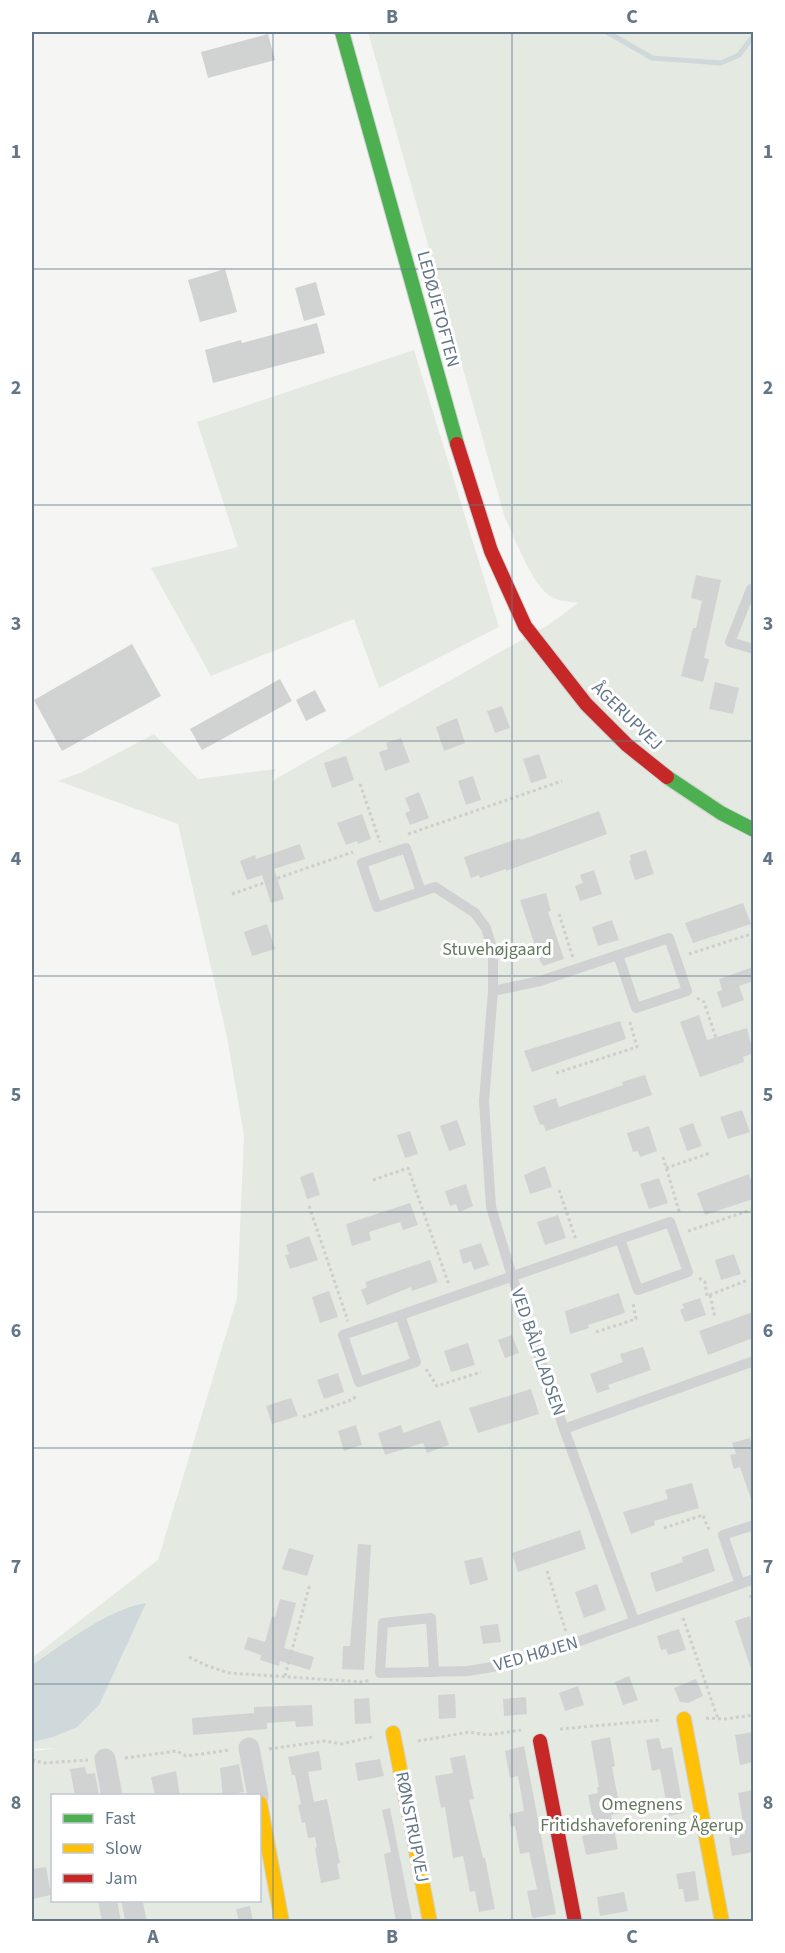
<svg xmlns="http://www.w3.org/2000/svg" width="785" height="1953" viewBox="0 0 785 1953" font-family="'Source Sans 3',sans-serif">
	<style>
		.green { fill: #e4e9e1; fill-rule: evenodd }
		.water { fill: #cfd8da }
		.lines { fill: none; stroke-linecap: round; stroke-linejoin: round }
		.stream { stroke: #cfd8da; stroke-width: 5 }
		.building { fill: #d1d3d3 }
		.fast-casing { stroke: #d0d2d3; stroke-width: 16 }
		.slow-casing { stroke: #d0d2d3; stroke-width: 16 }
		.jam-casing { stroke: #d0d2d3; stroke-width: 16 }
		.path { stroke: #cecece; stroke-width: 3; stroke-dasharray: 3 3; stroke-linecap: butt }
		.lane { stroke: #d0d1d2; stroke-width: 10 }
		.street { stroke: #d0d1d2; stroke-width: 21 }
		.fast { stroke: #4caf50; stroke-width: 14 }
		.slow { stroke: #ffc107; stroke-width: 14 }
		.jam { stroke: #c62828; stroke-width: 14 }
		.grid { fill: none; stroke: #627687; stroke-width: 1.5; stroke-opacity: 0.55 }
		.labels { text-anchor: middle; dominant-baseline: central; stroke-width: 6; stroke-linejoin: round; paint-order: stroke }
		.street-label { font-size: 18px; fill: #627687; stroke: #fff }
		.park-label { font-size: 18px; fill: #63785e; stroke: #fff }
		.neatline { fill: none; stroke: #627687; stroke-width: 2 }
		.grid-label { font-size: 20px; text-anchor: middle; font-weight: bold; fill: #627687 }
	</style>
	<rect width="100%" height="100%" fill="#f5f6f3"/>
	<g class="green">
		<path d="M368,32H753V1921H32V1751L59,1748L32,1749V1658L158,1560L237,1298L244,1136L227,1037L178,824L58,781L82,772L154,734L198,779L275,769L272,781L550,624L578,603C568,601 559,602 550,596C532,585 515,538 505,518ZM52,1796H260V1900H52Z"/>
		<path d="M414,350L499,627L379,688L354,619L211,676L151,568L238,547L197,422Z"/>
	</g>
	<path class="water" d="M146,1603L99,1705L77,1727L53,1737L32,1742V1665C64,1644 108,1609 146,1603Z"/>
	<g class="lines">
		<path class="stream" d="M607,32L652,58L721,63L739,55L754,35"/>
	</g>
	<g class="building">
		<path d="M268,34L275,60L208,78L201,52Z"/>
		<path d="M225,269L237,312L200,322L188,280Z"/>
		<path d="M316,282L325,315L304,321L295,288Z"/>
		<path d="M317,323L325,353L213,383L205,350L241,340L242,343Z"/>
		<path d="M696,575L721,580L704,658L709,659L703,682L681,676L693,628H696L702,601L691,598Z"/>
		<path d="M132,644L161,696L62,751L34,700Z"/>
		<path d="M280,679L292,701L202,750L190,729Z"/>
		<path d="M715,682L739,688L733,714L709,709Z"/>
		<path d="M315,690L326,711L306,721L296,700Z"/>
		<path d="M502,706L510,728L495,733L487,711Z"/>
		<path d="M457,718L465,743L444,751L436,727Z"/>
		<path d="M401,738L410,762L385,771L379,752L388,749L386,743Z"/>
		<path d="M539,754L547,778L531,783L523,759Z"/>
		<path d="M346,756L354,780L332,788L324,763Z"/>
		<path d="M473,776L481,800L466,805L458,781Z"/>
		<path d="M419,792L429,818L410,825L405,813L410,811L405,798Z"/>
		<path d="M599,811L607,834L506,871V869L480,878L479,875L471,878L464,857L520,838L521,840Z"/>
		<path d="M362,814L371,839L358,844L357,841L346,845L337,823Z"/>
		<path d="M300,844L305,859L274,869L284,899L271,903L262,875L247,880L240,861L255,855L256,859Z"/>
		<path d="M646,850L654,874L635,880L629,861L631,860L630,855Z"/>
		<path d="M594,870L602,894L580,901L575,886L583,883L580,875Z"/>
		<path d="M546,893L551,911L548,912L564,959L543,966L540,961L520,900Z"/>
		<path d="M743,903L751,924L693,943L685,923Z"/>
		<path d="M612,920L619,940L598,946L592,927Z"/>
		<path d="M267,924L275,949L252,956L244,932Z"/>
		<path d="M753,967V981L739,986L744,1000L722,1008L717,992L722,990L719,979Z"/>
		<path d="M699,1015L707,1040L747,1028L753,1053L743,1057L744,1062L700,1077L680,1022Z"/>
		<path d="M620,1021L626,1039L532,1072L524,1051Z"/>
		<path d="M645,1075L652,1095L546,1131L543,1124L540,1125L533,1106L556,1098L559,1107L623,1085L622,1082Z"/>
		<path d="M742,1110L750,1132L728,1139L720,1117Z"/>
		<path d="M457,1120L466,1145L449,1151L440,1126Z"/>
		<path d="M693,1123L702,1146L687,1151L679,1128Z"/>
		<path d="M649,1126L657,1151L640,1157L638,1151L633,1152L627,1133Z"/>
		<path d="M410,1131L418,1154L405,1158L397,1135Z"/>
		<path d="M545,1166L552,1187L530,1194L524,1175Z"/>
		<path d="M313,1172L320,1195L307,1199L300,1177Z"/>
		<path d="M749,1174L750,1179L753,1178V1199L705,1215L697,1193Z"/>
		<path d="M659,1178L668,1203L649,1209L640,1184Z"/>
		<path d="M466,1184L473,1206L459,1212L456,1204L450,1206L445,1191Z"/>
		<path d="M410,1203L418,1225L403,1230L400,1222L369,1232L371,1240L352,1246L346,1224Z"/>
		<path d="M558,1215L566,1238L545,1245L537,1222Z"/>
		<path d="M309,1236L318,1260L290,1269L285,1255L289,1254L286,1245Z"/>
		<path d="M481,1243L489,1265L474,1270L471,1261L463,1264L459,1250Z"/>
		<path d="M734,1254L741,1274L721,1280L715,1260Z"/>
		<path d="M430,1260L438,1282L412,1291L411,1287L367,1305L361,1290L367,1287L365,1282Z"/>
		<path d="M329,1291L338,1317L320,1323L312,1297Z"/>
		<path d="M619,1293L625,1313L588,1325L589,1328L570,1334L565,1311Z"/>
		<path d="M700,1298L706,1315L685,1322L680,1310L684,1308L682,1304Z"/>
		<path d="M753,1312V1338L708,1355L699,1331Z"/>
		<path d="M512,1335L519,1353L505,1358L498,1340Z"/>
		<path d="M468,1343L475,1365L451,1372L444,1351Z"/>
		<path d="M643,1347L651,1370L608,1385L610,1389L597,1393L590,1374L623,1362L620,1354Z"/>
		<path d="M338,1373L344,1392L324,1399L317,1380Z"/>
		<path d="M531,1389L539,1414L478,1433L469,1408Z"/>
		<path d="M291,1398L298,1416L272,1424L266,1406Z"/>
		<path d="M440,1420L449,1445L427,1453L423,1443L385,1455L378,1433L401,1425L403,1433Z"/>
		<path d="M356,1425L362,1445L344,1451L338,1431Z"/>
		<path d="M750,1438L753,1450V1498L751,1499L740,1467L734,1469L730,1455L736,1454L732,1443Z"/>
		<path d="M692,1483L699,1508L654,1521L655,1525L631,1534L623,1512L668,1499L665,1490Z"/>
		<path d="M580,1530L586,1549L518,1572L512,1553Z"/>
		<path d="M358,1544L371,1545L364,1670L342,1669L343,1646H350Z"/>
		<path d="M289,1548L314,1555L307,1576L282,1569Z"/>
		<path d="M708,1548L715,1571L656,1592L650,1573L683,1562L682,1557Z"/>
		<path d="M482,1557L488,1580L470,1585L464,1561Z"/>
		<path d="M597,1584L606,1610L584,1618L575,1592Z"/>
		<path d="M280,1599L296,1603L284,1648L314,1657L310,1670L280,1661L279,1666L260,1660L261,1655L244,1649L248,1637L265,1642L272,1616L275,1617Z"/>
		<path d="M750,1616L753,1628V1669H751L735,1621Z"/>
		<path d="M498,1624L501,1642L483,1644L480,1626Z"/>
		<path d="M679,1629L686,1650L668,1655L666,1649L661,1650L657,1636Z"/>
		<path d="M629,1676L638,1700L623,1705L615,1682Z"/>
		<path d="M696,1679L703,1696L688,1703L680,1702L674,1688Z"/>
		<path d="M578,1686L584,1705L565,1711L559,1693Z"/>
		<path d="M455,1694L456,1718L439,1719L438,1695Z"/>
		<path d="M526,1697L527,1714L504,1716L503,1699Z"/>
		<path d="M369,1698L371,1723L355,1724L354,1699Z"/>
		<path d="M312,1705L313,1726L296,1727L295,1721L267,1723V1729L193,1735L192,1718L254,1713V1707Z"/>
		<path d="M753,1732V1762L740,1765L735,1735Z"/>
		<path d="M610,1737L615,1766L612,1767L621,1813L611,1815L618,1849L586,1855L582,1836L596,1833L588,1795L598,1793L597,1787H599L591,1741Z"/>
		<path d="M659,1738L662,1749L672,1747L684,1813L669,1816L660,1769L652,1771L646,1740Z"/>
		<path d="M524,1746L556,1914L534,1918L532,1917L527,1891L537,1889L529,1852L520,1854L515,1826L511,1827L509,1814L524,1811L518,1776L510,1778L505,1751Z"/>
		<path d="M319,1751L322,1770L308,1772L314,1802L327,1799L340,1863L337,1864L340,1879L321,1883L315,1848L317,1847L315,1837L308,1838L305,1822L302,1823L298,1805L301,1804L295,1775H292L288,1757Z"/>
		<path d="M465,1755L474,1799L469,1800L483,1858H485L495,1909L479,1912L475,1891L470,1892L463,1856L453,1858L445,1807L441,1808L435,1776L453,1773L450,1758Z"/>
		<path d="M380,1759L384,1776L358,1781L355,1763Z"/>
		<path d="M239,1764L244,1792L223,1796L220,1768Z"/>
		<path d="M85,1767L87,1774L95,1773L99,1796H75L70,1769Z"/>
		<path d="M176,1771L180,1796H155L151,1777Z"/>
		<path d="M753,1790V1852L732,1856L729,1837L745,1834L738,1793Z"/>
		<path d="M390,1808L412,1919L400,1922H396L384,1854L391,1852L382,1810Z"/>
		<path d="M46,1867L51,1895L32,1899V1869Z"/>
		<path d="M695,1871L699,1900L685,1902L683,1889H679L676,1874Z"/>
		<path d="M624,1892L628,1911L600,1916L597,1897Z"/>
		<path d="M98,1900H117L121,1922H102Z"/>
		<path d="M250,1906L253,1922H239L236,1909Z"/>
	</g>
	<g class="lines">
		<g class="fast-casing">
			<g id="fast">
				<path d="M342,32L457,444"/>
				<path d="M667,777L721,813L754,830"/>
			</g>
		</g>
		<g class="slow-casing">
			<g id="slow">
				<path d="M684,1719L722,1922"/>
				<path d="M393,1733L430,1922"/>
				<path d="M260,1803L282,1922"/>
			</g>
		</g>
		<g class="jam-casing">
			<g id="jam">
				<path d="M457,444L491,551L525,626L586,704L627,745L667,777"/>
				<path d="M540,1741L575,1922"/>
			</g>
		</g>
		<g class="path">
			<path d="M360,784L380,842"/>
			<path d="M408,834L562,781"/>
			<path d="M232,894L353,852"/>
			<path d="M559,914L573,958"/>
			<path d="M689,954L754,933"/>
			<path d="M697,998L704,1002L716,1038"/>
			<path d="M556,1073L637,1047L629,1019"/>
			<path d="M663,1157L679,1211L678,1213"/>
			<path d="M666,1168L710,1153"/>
			<path d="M373,1180L408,1168L449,1285"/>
			<path d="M559,1190L576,1240"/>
			<path d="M309,1206L348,1321"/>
			<path d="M688,1231L754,1209"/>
			<path d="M699,1278L705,1282L707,1296L748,1280"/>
			<path d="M710,1295L715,1318"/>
			<path d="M596,1332L636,1319L633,1303"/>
			<path d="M426,1369L437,1386L481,1372"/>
			<path d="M303,1417L354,1399L355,1395"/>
			<path d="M664,1528L703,1515L708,1528L711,1529"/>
			<path d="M547,1571L566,1632"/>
			<path d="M750,1595L754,1605"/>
			<path d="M683,1618L718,1719"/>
			<path d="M189,1657L205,1665L229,1673L364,1682L369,1680"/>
			<path d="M285,1676L310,1584"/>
			<path d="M706,1718L725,1719L754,1715"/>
			<path d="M560,1729L660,1720"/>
			<path d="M418,1741L470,1732L488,1735L521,1730"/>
			<path d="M269,1749L325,1741L342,1744L372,1737"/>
			<path d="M125,1758L177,1751L186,1756L230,1750"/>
			<path d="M32,1760L44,1763L88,1760"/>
		</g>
		<g class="lane">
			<path d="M754,589H751L730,642L754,649"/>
			<path d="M421,892L406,848L362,863L377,907L435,887L475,913L486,928L493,952V991L484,1101L491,1207L512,1276L564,1429L634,1620"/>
			<path d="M493,991L540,981L618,955L636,1008L687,991L669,938L618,955"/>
			<path d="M670,1222L688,1272L638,1290L620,1239Z"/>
			<path d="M400,1315L416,1362L359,1382L343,1335L620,1239"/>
			<path d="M564,1429L754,1361"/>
			<path d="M740,1584L723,1535L754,1525"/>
			<path d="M434,1672L431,1618L383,1623L380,1673L468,1671L498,1666L535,1657L754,1579"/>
		</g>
		<g class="street">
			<path d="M249,1748L258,1796"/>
			<path d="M105,1759L112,1796"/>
			<path d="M132,1900L136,1922"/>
		</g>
		<use href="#fast" class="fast"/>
		<use href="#slow" class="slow"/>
		<use href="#jam" class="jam"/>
	</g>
	<path class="grid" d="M273,32V1922M512,32V1922M32,269H754M32,505H754M32,741H754M32,976H754M32,1212H754M32,1448H754M32,1684H754"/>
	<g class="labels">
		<g class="street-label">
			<text transform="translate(438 309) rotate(75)">LEDØJETOFTEN</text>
			<text transform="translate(627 716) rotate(44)">ÅGERUPVEJ</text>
			<text transform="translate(538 1352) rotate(71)">VED BÅLPLADSEN</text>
			<text transform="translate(536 1654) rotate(-16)">VED HØJEN</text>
			<text transform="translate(412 1827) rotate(79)">RØNSTRUPVEJ</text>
		</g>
		<g class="park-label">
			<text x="497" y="949">Stuvehøjgaard</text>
			<text x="642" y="1804">Omegnens<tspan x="642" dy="21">Fritidshaveforening Ågerup</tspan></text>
		</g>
	</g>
	<rect width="785" height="1953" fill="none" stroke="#ffffff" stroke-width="66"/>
	<rect x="51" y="1794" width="210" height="108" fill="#ffffff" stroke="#c0c8cf" stroke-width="1.5"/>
	<rect x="63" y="1814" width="30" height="9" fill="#4caf50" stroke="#c0c8cf" stroke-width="1.5"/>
	<text x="105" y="1824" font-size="18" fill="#627687">Fast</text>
	<rect x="63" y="1844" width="30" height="9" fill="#ffc107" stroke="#c0c8cf" stroke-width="1.5"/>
	<text x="105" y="1854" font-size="18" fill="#627687">Slow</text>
	<rect x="63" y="1874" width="30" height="9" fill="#c62828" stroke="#c0c8cf" stroke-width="1.5"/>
	<text x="105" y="1884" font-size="18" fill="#627687">Jam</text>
	<rect x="33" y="33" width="719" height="1887" class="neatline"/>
	<g class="grid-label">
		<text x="153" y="23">A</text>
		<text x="392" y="23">B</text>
		<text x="632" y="23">C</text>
		<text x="16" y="158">1</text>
		<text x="768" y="158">1</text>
		<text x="16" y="394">2</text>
		<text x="768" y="394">2</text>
		<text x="16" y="630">3</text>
		<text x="768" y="630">3</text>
		<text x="16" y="865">4</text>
		<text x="768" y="865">4</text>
		<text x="16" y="1101">5</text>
		<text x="768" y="1101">5</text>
		<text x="16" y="1337">6</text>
		<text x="768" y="1337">6</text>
		<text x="16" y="1573">7</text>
		<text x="768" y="1573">7</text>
		<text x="16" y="1809">8</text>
		<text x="768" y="1809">8</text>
		<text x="153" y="1943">A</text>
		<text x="392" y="1943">B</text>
		<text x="632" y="1943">C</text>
	</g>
</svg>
